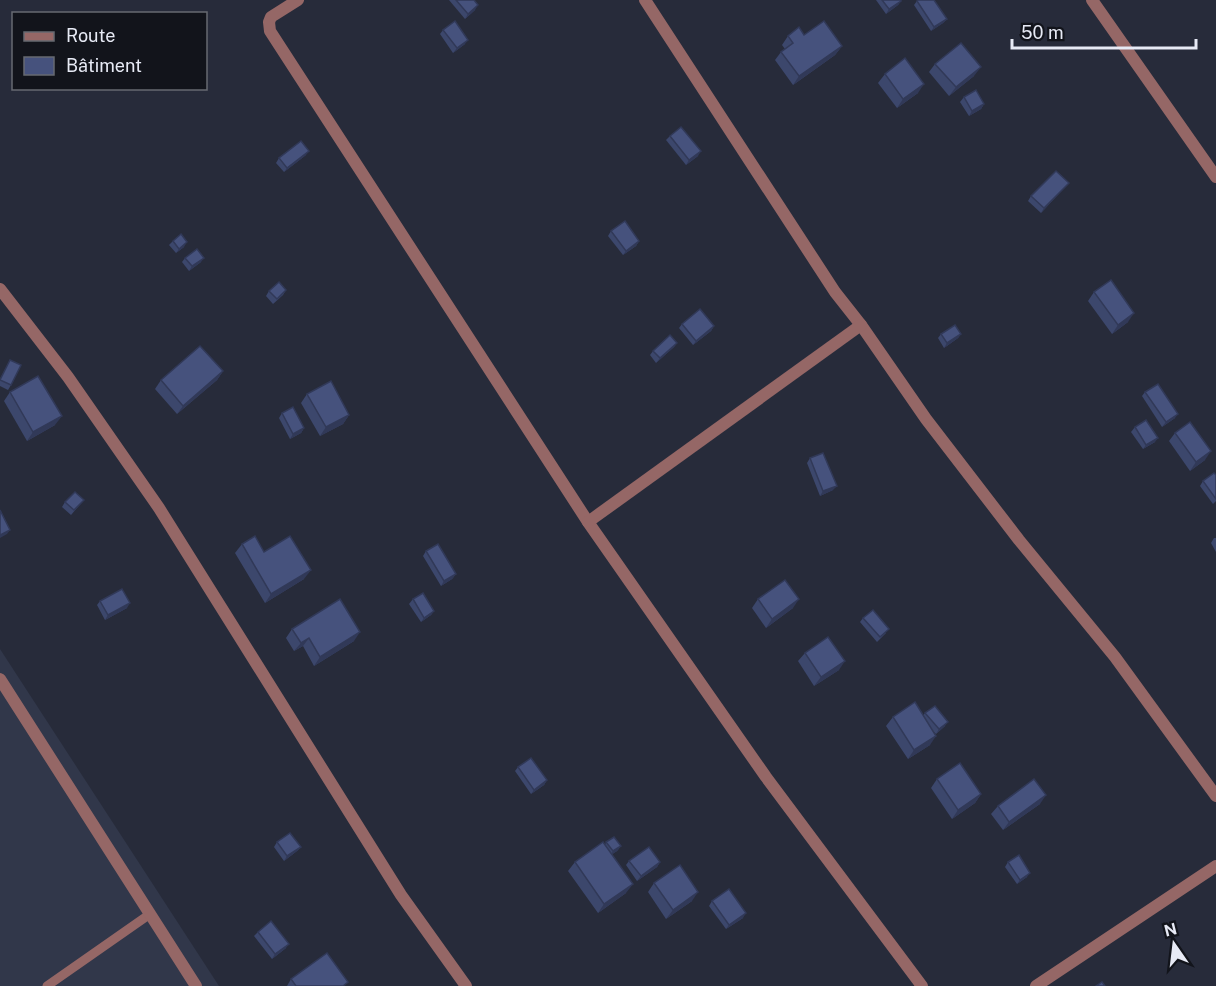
<svg xmlns="http://www.w3.org/2000/svg" width="1216" height="986" viewBox="0 0 1216 986" font-family="'Public Sans',sans-serif">
	<style>
		.built { fill: #31374a }
		.lines { fill: none; stroke-linecap: round; stroke-linejoin: round }
		.service { stroke: #956766; stroke-width: 9 }
		.minor { stroke: #956766; stroke-width: 12 }
		.wall { fill: #3c476c }
		.shaded-wall { fill: #313958 }
		.building { fill: #46527d; stroke: #313958; stroke-width: 1.5 }
	</style>
	<rect width="100%" height="100%" fill="#272b3a"/>
	<path class="built" d="M0,649L219,986H0Z"/>
	<g class="lines">
		<path class="service" d="M47,986L150,914"/>
		<g class="minor">
			<path d="M298,0L271,17L269,22L270,31L588,522L766,777L922,986"/>
			<path d="M645,0L835,292L861,325L926,419L1019,540L1115,657L1216,796"/>
			<path d="M1092,0L1216,177"/>
			<path d="M0,289L68,377L159,508L401,895L466,986"/>
			<path d="M588,522L861,325"/>
			<path d="M0,679L196,986"/>
			<path d="M1036,986L1216,866"/>
		</g>
	</g>
	<g class="wall">
		<path d="M449,0H474L475,10L465,19Z"/>
		<path d="M876,0H901V1L898,5L886,14Z"/>
		<path d="M917,1L947,19L943,23L931,31L914,5Z"/>
		<path d="M443,30L465,44L453,53L440,34Z"/>
		<path d="M804,35L842,46L835,55L793,85L775,60L781,52L785,49L782,45L788,36Z"/>
		<path d="M935,64L974,76L949,96L929,72Z"/>
		<path d="M885,74L918,93L897,108L878,83Z"/>
		<path d="M964,97L984,104L981,109L969,116L960,102Z"/>
		<path d="M670,136L698,156L686,165L666,140Z"/>
		<path d="M306,155L284,172L276,163L279,158Z"/>
		<path d="M1065,187L1041,213L1028,201L1031,196Z"/>
		<path d="M611,231L639,241L636,246L623,255L608,236Z"/>
		<path d="M173,241L184,247L176,253L169,245Z"/>
		<path d="M185,258L201,262L189,271L182,262Z"/>
		<path d="M286,290L283,295L273,304L266,296L269,291Z"/>
		<path d="M1094,292L1128,322L1112,334L1088,301Z"/>
		<path d="M682,324L714,326L711,331L693,345L679,328Z"/>
		<path d="M941,334H961L958,338L944,348L938,338Z"/>
		<path d="M677,343L674,347L656,363L650,355L653,351Z"/>
		<path d="M10,360L11,385L8,390L0,386V379Z"/>
		<path d="M223,371L217,380L177,414L155,389L161,380Z"/>
		<path d="M10,392L55,425L27,441L4,401Z"/>
		<path d="M1145,392L1175,418L1162,427L1142,396Z"/>
		<path d="M307,394L349,415L343,424L320,436L301,403Z"/>
		<path d="M282,413L304,428L301,433L290,439L279,418Z"/>
		<path d="M1135,427L1155,442L1143,449L1131,432Z"/>
		<path d="M1175,433L1205,460L1190,471L1169,441Z"/>
		<path d="M810,458L833,490L820,496L807,463Z"/>
		<path d="M1216,475V501L1213,504L1200,486L1203,481Z"/>
		<path d="M84,500L71,515L62,507L65,502Z"/>
		<path d="M1214,538H1216V552L1211,543Z"/>
		<path d="M242,544L264,552L304,579L265,603L235,553Z"/>
		<path d="M426,551L456,574L452,579L441,586L423,556Z"/>
		<path d="M413,599L434,611L431,615L421,622L409,604Z"/>
		<path d="M758,599L793,608L766,628L752,608Z"/>
		<path d="M100,601L127,608L105,620L97,605Z"/>
		<path d="M863,618L886,633L877,642L860,622Z"/>
		<path d="M292,629L354,641L314,666L303,646L294,651L286,638Z"/>
		<path d="M805,653L839,670L814,686L798,661Z"/>
		<path d="M925,713L945,726L936,734L932,730L930,745L908,759L886,726L893,717L923,716Z"/>
		<path d="M518,767L547,780L544,785L531,794L515,771Z"/>
		<path d="M937,779L981,794L975,803L952,819L931,788Z"/>
		<path d="M1040,804L1003,830L991,814L998,806Z"/>
		<path d="M277,842L301,847L297,851L284,861L274,847Z"/>
		<path d="M606,842L621,846L617,851L612,854L626,893L598,913L568,871L575,862L605,845Z"/>
		<path d="M629,861L660,862L657,867L637,881L626,865Z"/>
		<path d="M1008,862L1027,877L1017,884L1005,867Z"/>
		<path d="M654,883L692,901L666,919L648,892Z"/>
		<path d="M712,901L743,918L726,929L709,906Z"/>
		<path d="M258,932L286,948L272,959L254,936Z"/>
		<path d="M291,979L346,986H287Z"/>
	</g>
	<g class="shaded-wall">
		<path d="M901,1L898,5L886,14L889,9Z"/>
		<path d="M478,5L475,10L465,19L468,14Z"/>
		<path d="M947,19L943,23L931,31L934,27Z"/>
		<path d="M468,40L465,44L453,53L457,48Z"/>
		<path d="M842,46L835,55L793,85L799,76Z"/>
		<path d="M981,67L974,76L949,96L956,87Z"/>
		<path d="M924,84L918,93L897,108L903,99Z"/>
		<path d="M984,104L981,109L969,116L972,111Z"/>
		<path d="M309,151L306,155L284,172L287,168Z"/>
		<path d="M701,151L698,156L686,165L689,160Z"/>
		<path d="M1069,183L1065,187L1041,213L1044,208Z"/>
		<path d="M639,241L636,246L623,255L626,251Z"/>
		<path d="M187,242L184,247L176,253L179,249Z"/>
		<path d="M204,258L201,262L189,271L192,266Z"/>
		<path d="M1134,313L1128,322L1112,334L1118,325Z"/>
		<path d="M714,326L711,331L693,345L696,341Z"/>
		<path d="M961,334L958,338L944,348L947,343Z"/>
		<path d="M677,343L674,347L656,363L660,358Z"/>
		<path d="M223,371L217,380L177,414L183,406Z"/>
		<path d="M1178,414L1175,418L1162,427L1166,422Z"/>
		<path d="M349,415L343,424L320,436L326,427Z"/>
		<path d="M62,416L55,425L27,441L33,432Z"/>
		<path d="M304,428L301,433L290,439L293,434Z"/>
		<path d="M1158,438L1155,442L1143,449L1146,445Z"/>
		<path d="M1211,451L1205,460L1190,471L1196,462Z"/>
		<path d="M837,486L833,490L820,496L823,491Z"/>
		<path d="M10,530L7,534L0,538V535Z"/>
		<path d="M311,570L304,579L265,603L271,594Z"/>
		<path d="M456,574L452,579L441,586L444,581Z"/>
		<path d="M799,599L793,608L766,628L772,619Z"/>
		<path d="M130,603L127,608L105,620L108,615Z"/>
		<path d="M434,611L431,615L421,622L424,618Z"/>
		<path d="M360,632L354,641L314,666L320,657Z"/>
		<path d="M309,638L303,646L294,651L301,643Z"/>
		<path d="M845,661L839,670L814,686L821,677Z"/>
		<path d="M948,722L945,726L936,734L939,729Z"/>
		<path d="M936,736L930,745L908,759L914,750Z"/>
		<path d="M547,780L544,785L531,794L534,790Z"/>
		<path d="M981,794L975,803L952,819L958,810Z"/>
		<path d="M1046,795L1040,804L1003,830L1009,822Z"/>
		<path d="M621,846L617,851L610,856L613,851Z"/>
		<path d="M301,847L297,851L284,861L287,856Z"/>
		<path d="M660,862L657,867L637,881L641,876Z"/>
		<path d="M1030,873L1027,877L1017,884L1020,880Z"/>
		<path d="M633,884L626,893L598,913L604,904Z"/>
		<path d="M698,892L692,901L666,919L673,910Z"/>
		<path d="M746,913L743,918L726,929L729,925Z"/>
		<path d="M289,944L286,948L272,959L275,954Z"/>
	</g>
	<g class="building">
		<path d="M456,0H474L478,5L468,14Z"/>
		<path d="M882,0H901V1L889,9Z"/>
		<path d="M918,0H934L947,19L934,27L917,1Z"/>
		<path d="M455,21L468,40L457,48L443,30Z"/>
		<path d="M824,21L842,46L799,76L781,52L793,43L788,36L799,27L804,35Z"/>
		<path d="M961,43L981,67L956,87L935,64Z"/>
		<path d="M905,58L924,84L903,99L885,74Z"/>
		<path d="M976,90L984,104L972,111L964,97Z"/>
		<path d="M681,127L701,151L689,160L670,136Z"/>
		<path d="M301,141L309,151L287,168L279,158Z"/>
		<path d="M1056,171L1069,183L1044,208L1031,196Z"/>
		<path d="M625,221L639,241L626,251L611,231Z"/>
		<path d="M181,234L187,242L179,249L173,241Z"/>
		<path d="M197,249L204,258L192,266L185,258Z"/>
		<path d="M1111,280L1134,313L1118,325L1094,292Z"/>
		<path d="M279,282L286,290L277,299L269,291Z"/>
		<path d="M700,309L714,326L696,341L682,324Z"/>
		<path d="M955,325L961,334L947,343L941,334Z"/>
		<path d="M670,335L677,343L660,358L653,351Z"/>
		<path d="M200,346L223,371L183,406L161,380Z"/>
		<path d="M10,360L21,365L11,385L0,380Z"/>
		<path d="M38,376L62,416L33,432L10,392Z"/>
		<path d="M331,381L349,415L326,427L307,394Z"/>
		<path d="M1158,384L1178,414L1166,422L1145,392Z"/>
		<path d="M293,407L304,428L293,434L282,413Z"/>
		<path d="M1146,420L1158,438L1146,445L1135,427Z"/>
		<path d="M1190,422L1211,451L1196,462L1175,433Z"/>
		<path d="M823,453L837,486L823,491L810,458Z"/>
		<path d="M1214,473L1216,475V499L1203,481Z"/>
		<path d="M75,492L84,500L74,510L65,502Z"/>
		<path d="M0,510L10,530L0,535Z"/>
		<path d="M255,536L264,552L290,536L311,570L271,594L242,544Z"/>
		<path d="M438,544L456,574L444,581L426,551Z"/>
		<path d="M785,580L799,599L772,619L758,599Z"/>
		<path d="M122,589L130,603L108,615L100,601Z"/>
		<path d="M423,593L434,611L424,618L413,599Z"/>
		<path d="M340,599L360,632L320,657L309,638L301,643L292,629Z"/>
		<path d="M873,610L889,629L880,637L863,618Z"/>
		<path d="M828,637L845,661L821,677L805,653Z"/>
		<path d="M915,702L936,736L914,750L893,717Z"/>
		<path d="M935,706L948,722L939,729L925,713Z"/>
		<path d="M531,758L547,780L534,790L518,767Z"/>
		<path d="M960,763L981,794L958,810L937,779Z"/>
		<path d="M1034,779L1046,795L1009,822L998,806Z"/>
		<path d="M290,833L301,847L287,856L277,842Z"/>
		<path d="M614,837L621,846L613,851L606,842Z"/>
		<path d="M603,842L633,884L604,904L575,862Z"/>
		<path d="M649,847L660,862L641,876L629,861Z"/>
		<path d="M1019,855L1030,873L1020,880L1008,862Z"/>
		<path d="M680,865L698,892L673,910L654,883Z"/>
		<path d="M729,889L746,913L729,925L712,901Z"/>
		<path d="M271,921L289,944L275,954L258,932Z"/>
		<path d="M327,953L348,982L343,986H296L291,979Z"/>
		<path d="M1102,982L1105,986H1096Z"/>
	</g>
	<rect x="12" y="12" width="195" height="78" fill="#12141b" stroke="#676a72" stroke-width="1.5"/>
	<rect x="24" y="32" width="30" height="9" fill="#956766" stroke="#676a72" stroke-width="1.5"/>
	<text x="66" y="42" font-size="18" fill="#e7eaf5">Route</text>
	<rect x="24" y="57" width="30" height="18" fill="#46527d" stroke="#676a72" stroke-width="1.5"/>
	<text x="66" y="72" font-size="18" fill="#e7eaf5">Bâtiment</text>
	<g transform="translate(1174 944) rotate(346)" stroke="#12141b" stroke-width="4.5" paint-order="stroke">
	<path d="M0-4.5L10 22L0 15L-10 22Z" fill="#e7eaf5"/>
	<text y="-9" font-size="16" font-weight="bold" text-anchor="middle" fill="#e7eaf5">N</text>
	</g>
	<path d="M1012 39v9h184v-9" fill="none" stroke="#e7eaf5" stroke-width="3"/>
	<text x="1021" y="39" font-size="18" fill="#e7eaf5" stroke="#12141b" stroke-width="4.5" paint-order="stroke">50 m</text>
</svg>
